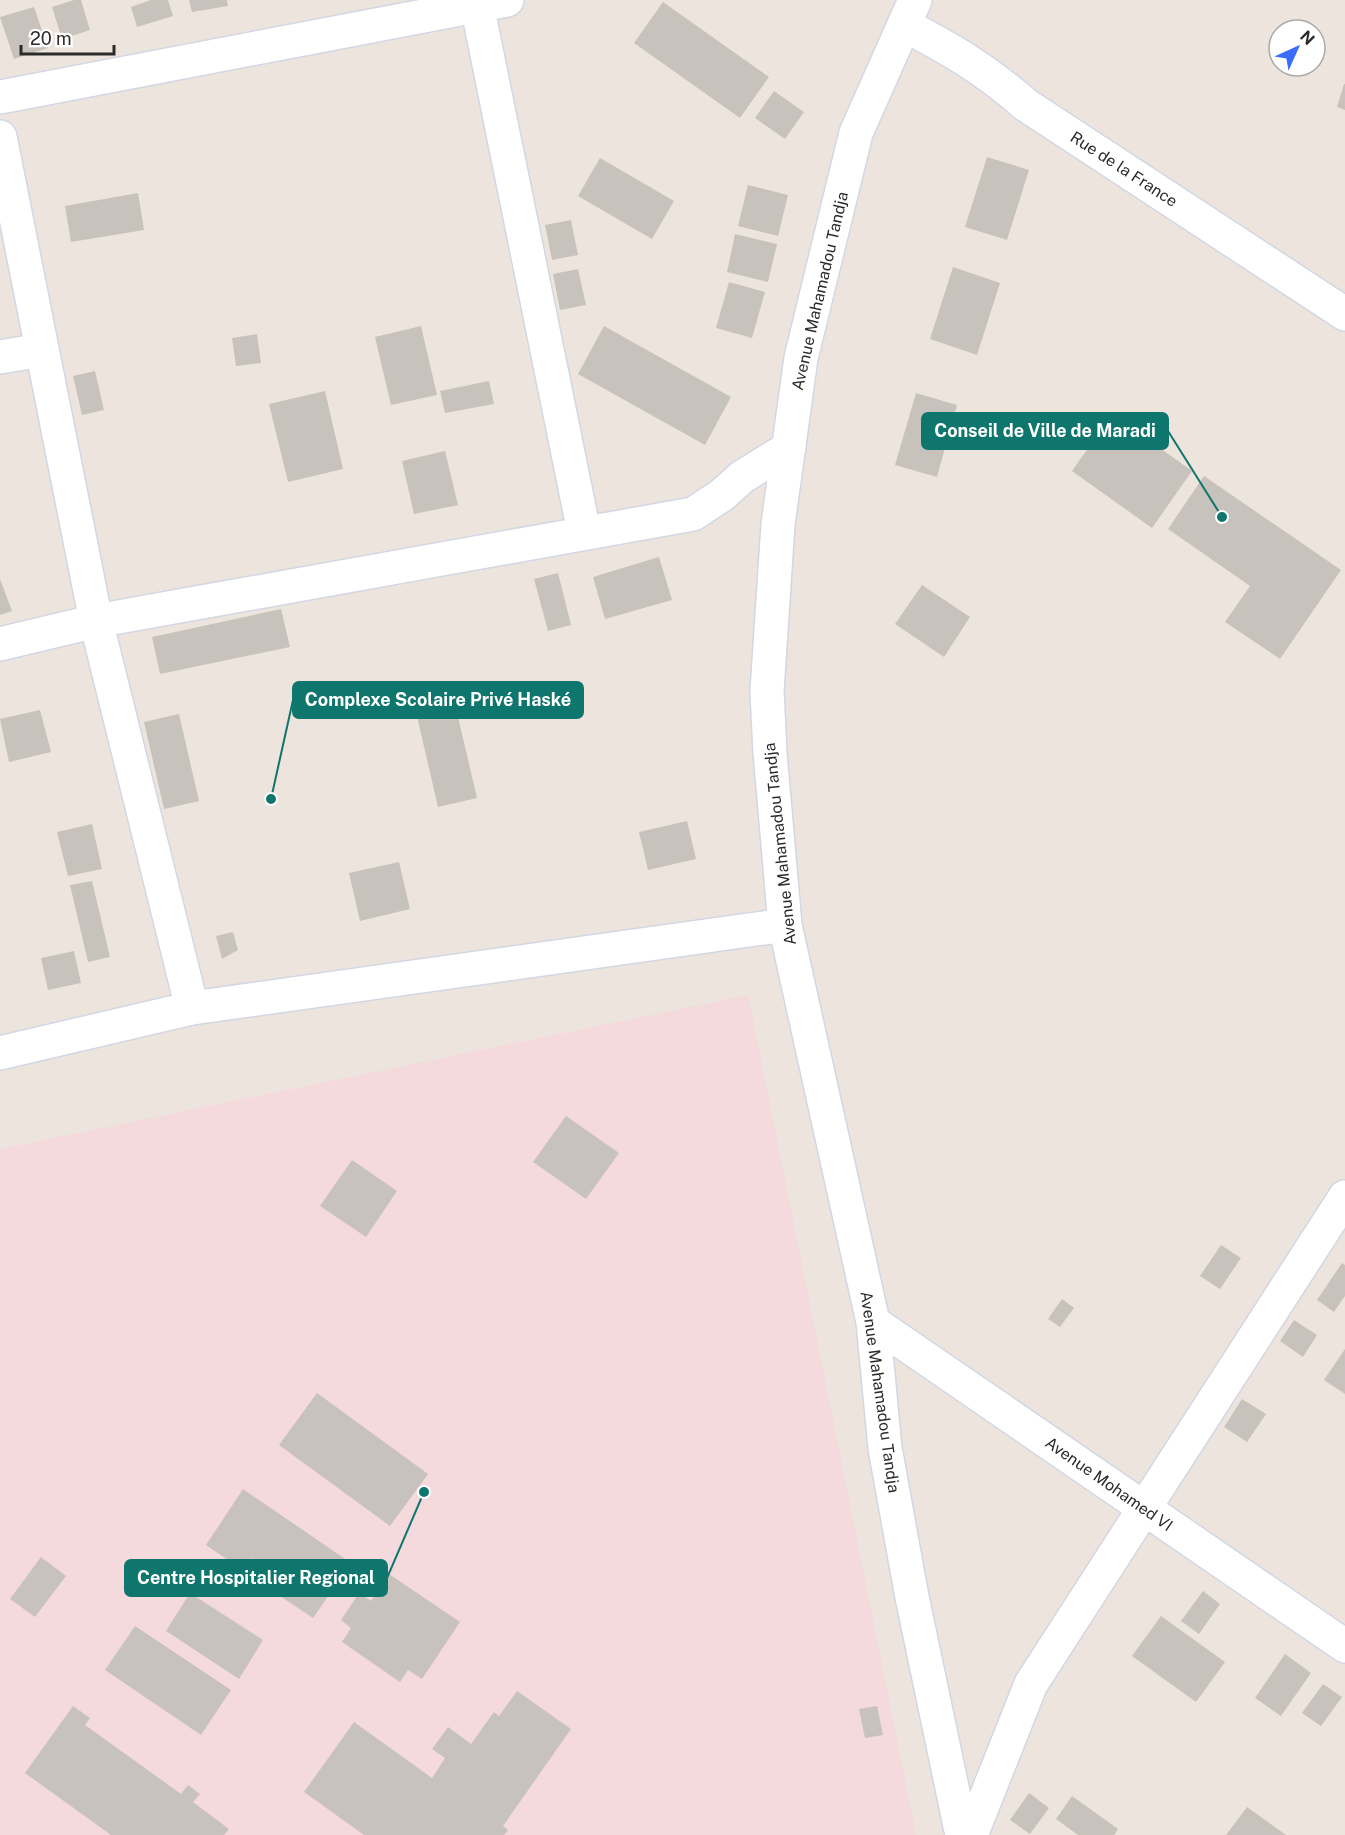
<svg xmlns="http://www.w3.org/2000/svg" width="1345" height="1835" viewBox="0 0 1345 1835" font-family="'Public Sans',sans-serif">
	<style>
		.medical { fill: #f4dadd }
		.building { fill: #c8c2bc }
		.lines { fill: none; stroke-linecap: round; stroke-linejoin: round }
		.minor-casing { stroke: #d2d7e4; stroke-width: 36 }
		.tertiary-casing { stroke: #d2d7e4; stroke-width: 36 }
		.secondary-casing { stroke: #d2d7e4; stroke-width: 36 }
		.minor { stroke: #fff; stroke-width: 33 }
		.tertiary { stroke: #fff; stroke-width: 33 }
		.secondary { stroke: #fff; stroke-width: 33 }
		.labels { text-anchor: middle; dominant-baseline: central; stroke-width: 4.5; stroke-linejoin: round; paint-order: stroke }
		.street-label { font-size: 16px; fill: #2b2b2b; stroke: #fff }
		.leader { fill: none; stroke: #0f766e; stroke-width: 2 }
		.callout-dot { fill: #0f766e; stroke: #fff; stroke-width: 2 }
		.callout { fill: #0f766e; stroke: #0f766e; stroke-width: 2 }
		.callout-label { font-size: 18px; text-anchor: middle; font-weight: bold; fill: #fff }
	</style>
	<rect width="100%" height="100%" fill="#ede5dd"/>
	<path class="medical" d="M748,995L916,1835H0V1149Z"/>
	<g class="building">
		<path d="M74,0H81L90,30L62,39L52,7Z"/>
		<path d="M151,0H168L173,16L137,27L131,7Z"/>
		<path d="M189,0H227L228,6L192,12Z"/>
		<path d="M663,2L769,77L740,118L634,43Z"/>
		<path d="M34,7L48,48L14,59L0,17Z"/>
		<path d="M1344,84H1345V110L1337,107Z"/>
		<path d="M774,91L804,112L785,139L755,118Z"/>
		<path d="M987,157L1029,170L1007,240L965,227Z"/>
		<path d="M600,158L674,201L652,239L578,196Z"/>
		<path d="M748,185L788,195L778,236L738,226Z"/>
		<path d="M138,193L144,230L71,242L65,206Z"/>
		<path d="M571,220L578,255L552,260L545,225Z"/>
		<path d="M735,234L777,244L768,282L727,272Z"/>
		<path d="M953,267L1000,283L977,355L930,339Z"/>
		<path d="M578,269L586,305L560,310L553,274Z"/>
		<path d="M729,282L765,292L752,338L716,328Z"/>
		<path d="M421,326L437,395L391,405L375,337Z"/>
		<path d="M604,326L731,397L705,445L578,374Z"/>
		<path d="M257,334L261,363L236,366L232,338Z"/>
		<path d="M95,371L104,410L82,415L73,376Z"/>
		<path d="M489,381L494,404L445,413L440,391Z"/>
		<path d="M325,391L343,469L288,482L269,404Z"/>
		<path d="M916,393L957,405L937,477L895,465Z"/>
		<path d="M1112,414L1192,471L1152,528L1072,471Z"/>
		<path d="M445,451L458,505L414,514L402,461Z"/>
		<path d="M1204,476L1341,570L1280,659L1225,622L1250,586L1168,529Z"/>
		<path d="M659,557L672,600L605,619L593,577Z"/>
		<path d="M558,573L571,625L548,631L534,579Z"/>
		<path d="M0,579L12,611L0,615Z"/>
		<path d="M922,585L970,617L944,657L895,624Z"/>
		<path d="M281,609L290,647L160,674L152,637Z"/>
		<path d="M455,704L477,798L438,807L416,712Z"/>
		<path d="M40,710L51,752L9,762L0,719Z"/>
		<path d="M179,714L199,801L164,809L144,722Z"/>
		<path d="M687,821L696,859L648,870L639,832Z"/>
		<path d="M92,824L102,869L68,876L57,832Z"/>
		<path d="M399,862L410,909L360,921L349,873Z"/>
		<path d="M92,881L110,957L88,962L70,885Z"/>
		<path d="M233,932L238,950L222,959L216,936Z"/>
		<path d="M74,951L81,983L48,990L41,958Z"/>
		<path d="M566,1116L619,1153L586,1199L533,1162Z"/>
		<path d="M352,1160L397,1191L366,1237L320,1206Z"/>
		<path d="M1221,1245L1241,1258L1220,1289L1200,1276Z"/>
		<path d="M1342,1263L1345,1265V1296L1334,1312L1317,1300Z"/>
		<path d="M1062,1299L1074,1308L1060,1327L1048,1319Z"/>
		<path d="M1294,1320L1317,1335L1303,1357L1280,1341Z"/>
		<path d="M1345,1349V1394L1324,1380Z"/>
		<path d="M317,1393L428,1474L390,1526L279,1445Z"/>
		<path d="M1242,1399L1266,1414L1247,1442L1224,1427Z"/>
		<path d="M243,1489L351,1563L313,1618L280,1596L288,1583L251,1558L243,1570L206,1545Z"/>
		<path d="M41,1557L66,1576L35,1617L10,1599Z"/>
		<path d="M386,1572L460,1622L422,1679L408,1670L400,1682L342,1642L351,1628L341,1620L359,1593L371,1601L375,1595L372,1593Z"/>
		<path d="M1203,1591L1220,1604L1199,1634L1181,1621Z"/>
		<path d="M190,1593L263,1640L239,1679L166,1631Z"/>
		<path d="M1161,1616L1225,1662L1196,1702L1132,1656Z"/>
		<path d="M135,1626L231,1690L201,1735L105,1670Z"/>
		<path d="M1285,1654L1311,1673L1281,1716L1255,1698Z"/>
		<path d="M1323,1684L1342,1697L1321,1726L1302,1713Z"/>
		<path d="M517,1691L571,1729L503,1826L508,1830L504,1835H364L304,1792L354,1722L432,1778L445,1758L432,1749L448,1727L471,1744L494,1712L499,1716Z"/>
		<path d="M73,1706L90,1718L85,1725L181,1794L188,1785L200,1794L193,1802L229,1829L224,1835H111L25,1773Z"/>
		<path d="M877,1706L883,1735L865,1738L859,1709Z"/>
		<path d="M1029,1793L1049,1808L1030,1834L1010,1820Z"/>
		<path d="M1072,1796L1118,1829L1114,1835H1078L1056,1819Z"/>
		<path d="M1247,1807L1286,1835H1226Z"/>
	</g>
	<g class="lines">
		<g class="minor-casing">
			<g id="minor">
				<path d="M476,0L584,532"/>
				<path d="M904,25C951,49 986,70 1026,105L1345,314"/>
				<path d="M0,137L96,621L192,1008"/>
				<path d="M0,357L42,350"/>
				<path d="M0,644L96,621L693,514L722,495L742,477L789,448"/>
				<path d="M971,1835L1031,1684L1345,1197"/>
			</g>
		</g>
		<g class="tertiary-casing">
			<g id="tertiary">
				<path d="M0,97L507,0"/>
				<path d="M0,1053L192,1008L785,925"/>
				<path d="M873,1322L1345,1646"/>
			</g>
		</g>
		<g class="secondary-casing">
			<path id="secondary" d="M915,0L856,133L801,358L778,524L767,691L770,753L785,925L873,1322L885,1448L912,1597L962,1835"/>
		</g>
		<use href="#minor" class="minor"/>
		<use href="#tertiary" class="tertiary"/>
		<use href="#secondary" class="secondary"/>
	</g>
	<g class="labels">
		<g class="street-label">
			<text transform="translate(1124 169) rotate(33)">Rue de la France</text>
			<text transform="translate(820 291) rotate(-77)">Avenue Mahamadou Tandja</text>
			<text transform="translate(780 844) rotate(-96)">Avenue Mahamadou Tandja</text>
			<text transform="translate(880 1392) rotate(82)">Avenue Mahamadou Tandja</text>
			<text transform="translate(1109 1484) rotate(35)">Avenue Mohamed VI</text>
		</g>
	</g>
	<path class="leader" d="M1222 517L1168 431M271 799L293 700M424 1492L387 1578"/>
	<g class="callout-dot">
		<circle cx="1222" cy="517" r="6"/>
		<circle cx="271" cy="799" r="6"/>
		<circle cx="424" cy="1492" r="6"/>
	</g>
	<g class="callout">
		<rect x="922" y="413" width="246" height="36" rx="6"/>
		<rect x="293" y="682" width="290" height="36" rx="6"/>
		<rect x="125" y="1560" width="262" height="36" rx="6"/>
	</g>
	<g class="callout-label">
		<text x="1045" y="437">Conseil de Ville de Maradi</text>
		<text x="438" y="706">Complexe Scolaire Privé Haské</text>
		<text x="256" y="1584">Centre Hospitalier Regional</text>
	</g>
	<g transform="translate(1297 48) rotate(45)"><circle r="28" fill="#ffffff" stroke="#aaaaaa" stroke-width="1.5"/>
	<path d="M0-4.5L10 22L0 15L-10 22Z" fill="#3a6dfc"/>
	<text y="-9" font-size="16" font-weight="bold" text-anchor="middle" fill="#2b2b2b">N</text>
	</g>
	<path d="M21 45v9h93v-9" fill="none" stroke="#2b2b2b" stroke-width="3"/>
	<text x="30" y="45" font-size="18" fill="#2b2b2b" stroke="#ffffff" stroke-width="4.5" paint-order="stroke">20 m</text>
</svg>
